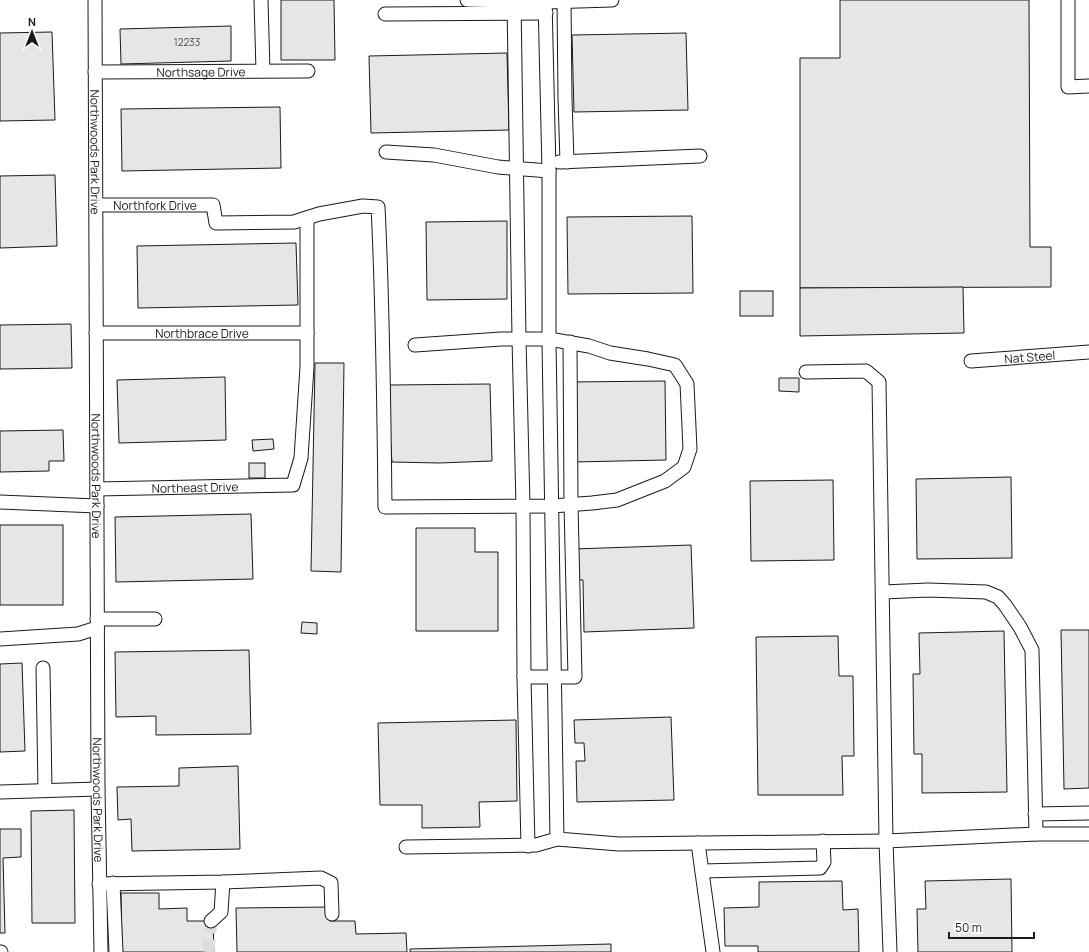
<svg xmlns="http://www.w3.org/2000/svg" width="1089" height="952" viewBox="0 0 1089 952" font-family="Manrope,sans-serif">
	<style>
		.building { fill: #e6e6e6; stroke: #1a1a1a }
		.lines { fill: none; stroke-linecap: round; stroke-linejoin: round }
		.minor-tunnel { stroke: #ddd; stroke-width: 13; stroke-dasharray: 13 6; stroke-linecap: butt }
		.minor-casing { stroke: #1a1a1a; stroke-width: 15 }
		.minor { stroke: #fff; stroke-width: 13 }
		.labels { text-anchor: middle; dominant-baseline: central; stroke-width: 3; stroke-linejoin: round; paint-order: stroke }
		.number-label { font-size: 10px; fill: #4d4d4d }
		.street-label { font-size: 12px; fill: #1a1a1a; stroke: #fff }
	</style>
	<rect width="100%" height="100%" fill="#fff"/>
	<g class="building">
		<path d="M281,0H334L335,60H281Z"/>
		<path d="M840,0H1029L1030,247H1051V287L800,288V58H840Z"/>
		<path d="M231,26V61L121,64L120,29Z"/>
		<path d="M52,32L55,120L0,121V33Z"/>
		<path d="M686,33L688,110L574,112L572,35Z"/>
		<path d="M507,53L509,130L371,133L369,56Z"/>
		<path d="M280,107L281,168L122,171L121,109Z"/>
		<path d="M55,175L57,246L0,248V176Z"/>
		<path d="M692,216L693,293L568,294L567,217Z"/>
		<path d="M507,221V299L427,300L426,222Z"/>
		<path d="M296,243L298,305L138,308L137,246Z"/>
		<path d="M963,287L964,333L800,336V288Z"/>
		<rect x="740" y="291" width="33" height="25"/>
		<path d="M71,324L72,368L0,369V325Z"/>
		<path d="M315,363H344L341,572L311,571Z"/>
		<path d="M225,377L226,440L119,443L117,380Z"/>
		<path d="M779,378H799V392L779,391Z"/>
		<path d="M665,381L666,460L573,462L571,382Z"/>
		<path d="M490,384L492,461L439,463L392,462L389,423L390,385Z"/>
		<path d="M63,430L64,461H49V471L0,472V431Z"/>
		<path d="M273,439L274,449L253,451L252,440Z"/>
		<rect x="249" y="463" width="16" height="15"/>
		<path d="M1011,477L1012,558L917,559L916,479Z"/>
		<path d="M833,480L834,560L751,561L750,481Z"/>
		<path d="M251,514L253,579L116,582L115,517Z"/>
		<rect x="0" y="525" width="63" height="80"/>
		<path d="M416,528H475V552H498V631H416Z"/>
		<path d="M691,545L694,628L584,632L583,580H574L573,549Z"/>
		<path d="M302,622L317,623V634L301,633Z"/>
		<path d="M1061,630H1089V788L1064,789Z"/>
		<path d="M1004,631L1007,792L922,793V754H914L913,674H920L919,633Z"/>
		<path d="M838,636L839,676H853L854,756H842L843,795H758L756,637Z"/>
		<path d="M249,650L251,734L156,735V716L116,717L115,652Z"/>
		<path d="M22,663L25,751L0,752V664Z"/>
		<path d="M671,717L674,800L577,802L576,761H585L584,743H575L574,720Z"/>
		<path d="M516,720L517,801L479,802L480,827L422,828V805H380L378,723Z"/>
		<path d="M238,766L240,849L132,851L131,819L118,820L117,787L179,786V768Z"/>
		<path d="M74,810L75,923H32L31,811Z"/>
		<path d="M0,829H21V857L3,858L5,933H0Z"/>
		<path d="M1011,879L1012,952H918L917,909H926L925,881Z"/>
		<path d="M842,881L843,910L858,909L859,952H758V946H725L724,908L759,907V882Z"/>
		<path d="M121,893H159V909L187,908V921H213L214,952H122Z"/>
		<path d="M330,907V921H355L356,934L406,933L407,952H237L236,908Z"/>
		<path d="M611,944V952H410V949Z"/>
	</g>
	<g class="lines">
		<path class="minor-tunnel" d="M208,952L211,921"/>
		<g class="minor-casing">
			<g id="minor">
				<path id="s1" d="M95,0L98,789L101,952"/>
				<path d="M261,0L263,71"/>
				<path d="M467,0L546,2L612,0"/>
				<path d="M514,0L519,339L523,506L524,677"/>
				<path d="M545,0L549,171V341L557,839L619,844L886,841L890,952"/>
				<path d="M564,0L565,98L567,162"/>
				<path d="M1068,0V87L1089,86"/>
				<path d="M385,14L546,13"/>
				<path id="s2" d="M95,72L308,71"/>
				<path d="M386,152L434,155L498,167L549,171"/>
				<path d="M559,162L700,156"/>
				<path id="s3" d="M96,205H213L216,223L294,222L319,214L363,206L378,207C383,307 384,407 385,507L552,506L592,503L617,500L665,481L684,467L690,449L687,384L675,365L648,359L610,353L589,346L549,339H501L415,345"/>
				<path id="s4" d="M96,333H307"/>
				<path id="s5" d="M971,361L1089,352"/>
				<path d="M806,372L866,371L879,382L886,841L1036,834H1089"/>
				<path id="s6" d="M97,489L293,485L301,458L307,367V218"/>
				<path d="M0,502L97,506"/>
				<path d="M883,592L928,590L986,592L998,597L1005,605L1020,627L1032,650L1036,834"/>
				<path d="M97,619H155"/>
				<path d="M0,639L78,634L97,628"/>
				<path d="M43,668L45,790"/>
				<path d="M0,792L98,789"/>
				<path d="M1035,814L1089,813"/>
				<path d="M698,843L713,952"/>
				<path d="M528,846L524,677H575L571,504L570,342"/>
				<path d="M406,847L536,845L557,839"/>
				<path d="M702,871L820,868L824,862L823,841"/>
				<path d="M113,883L116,952"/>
				<path d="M99,884L223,882L321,878L331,883L332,914"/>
				<path d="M211,921L221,912L223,882"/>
				<path d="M0,952H1"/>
			</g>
		</g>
		<use href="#minor" class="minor"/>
	</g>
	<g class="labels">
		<g class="number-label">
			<text x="187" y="42">12233</text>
		</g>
		<g class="street-label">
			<text stroke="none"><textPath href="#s2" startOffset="106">Northsage Drive</textPath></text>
			<text stroke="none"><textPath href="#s1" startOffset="152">Northwoods Park Drive</textPath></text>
			<text stroke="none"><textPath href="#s3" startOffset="59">Northfork Drive</textPath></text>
			<text stroke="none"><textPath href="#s4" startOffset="106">Northbrace Drive</textPath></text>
			<text stroke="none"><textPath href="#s5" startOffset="59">Nat Steel</textPath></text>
			<text stroke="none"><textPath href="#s1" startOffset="476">Northwoods Park Drive</textPath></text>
			<text stroke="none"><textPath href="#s6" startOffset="98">Northeast Drive</textPath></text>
			<text stroke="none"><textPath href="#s1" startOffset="800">Northwoods Park Drive</textPath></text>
		</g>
	</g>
	<g transform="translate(32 32)" stroke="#ffffff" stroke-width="3" paint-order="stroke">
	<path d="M0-3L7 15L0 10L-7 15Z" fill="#1a1a1a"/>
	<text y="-6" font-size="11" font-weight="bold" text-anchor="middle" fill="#1a1a1a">N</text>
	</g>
	<path d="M949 932v6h85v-6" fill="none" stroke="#1a1a1a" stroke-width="2"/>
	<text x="955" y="932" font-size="12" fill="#1a1a1a" stroke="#ffffff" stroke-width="3" paint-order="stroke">50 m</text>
</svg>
